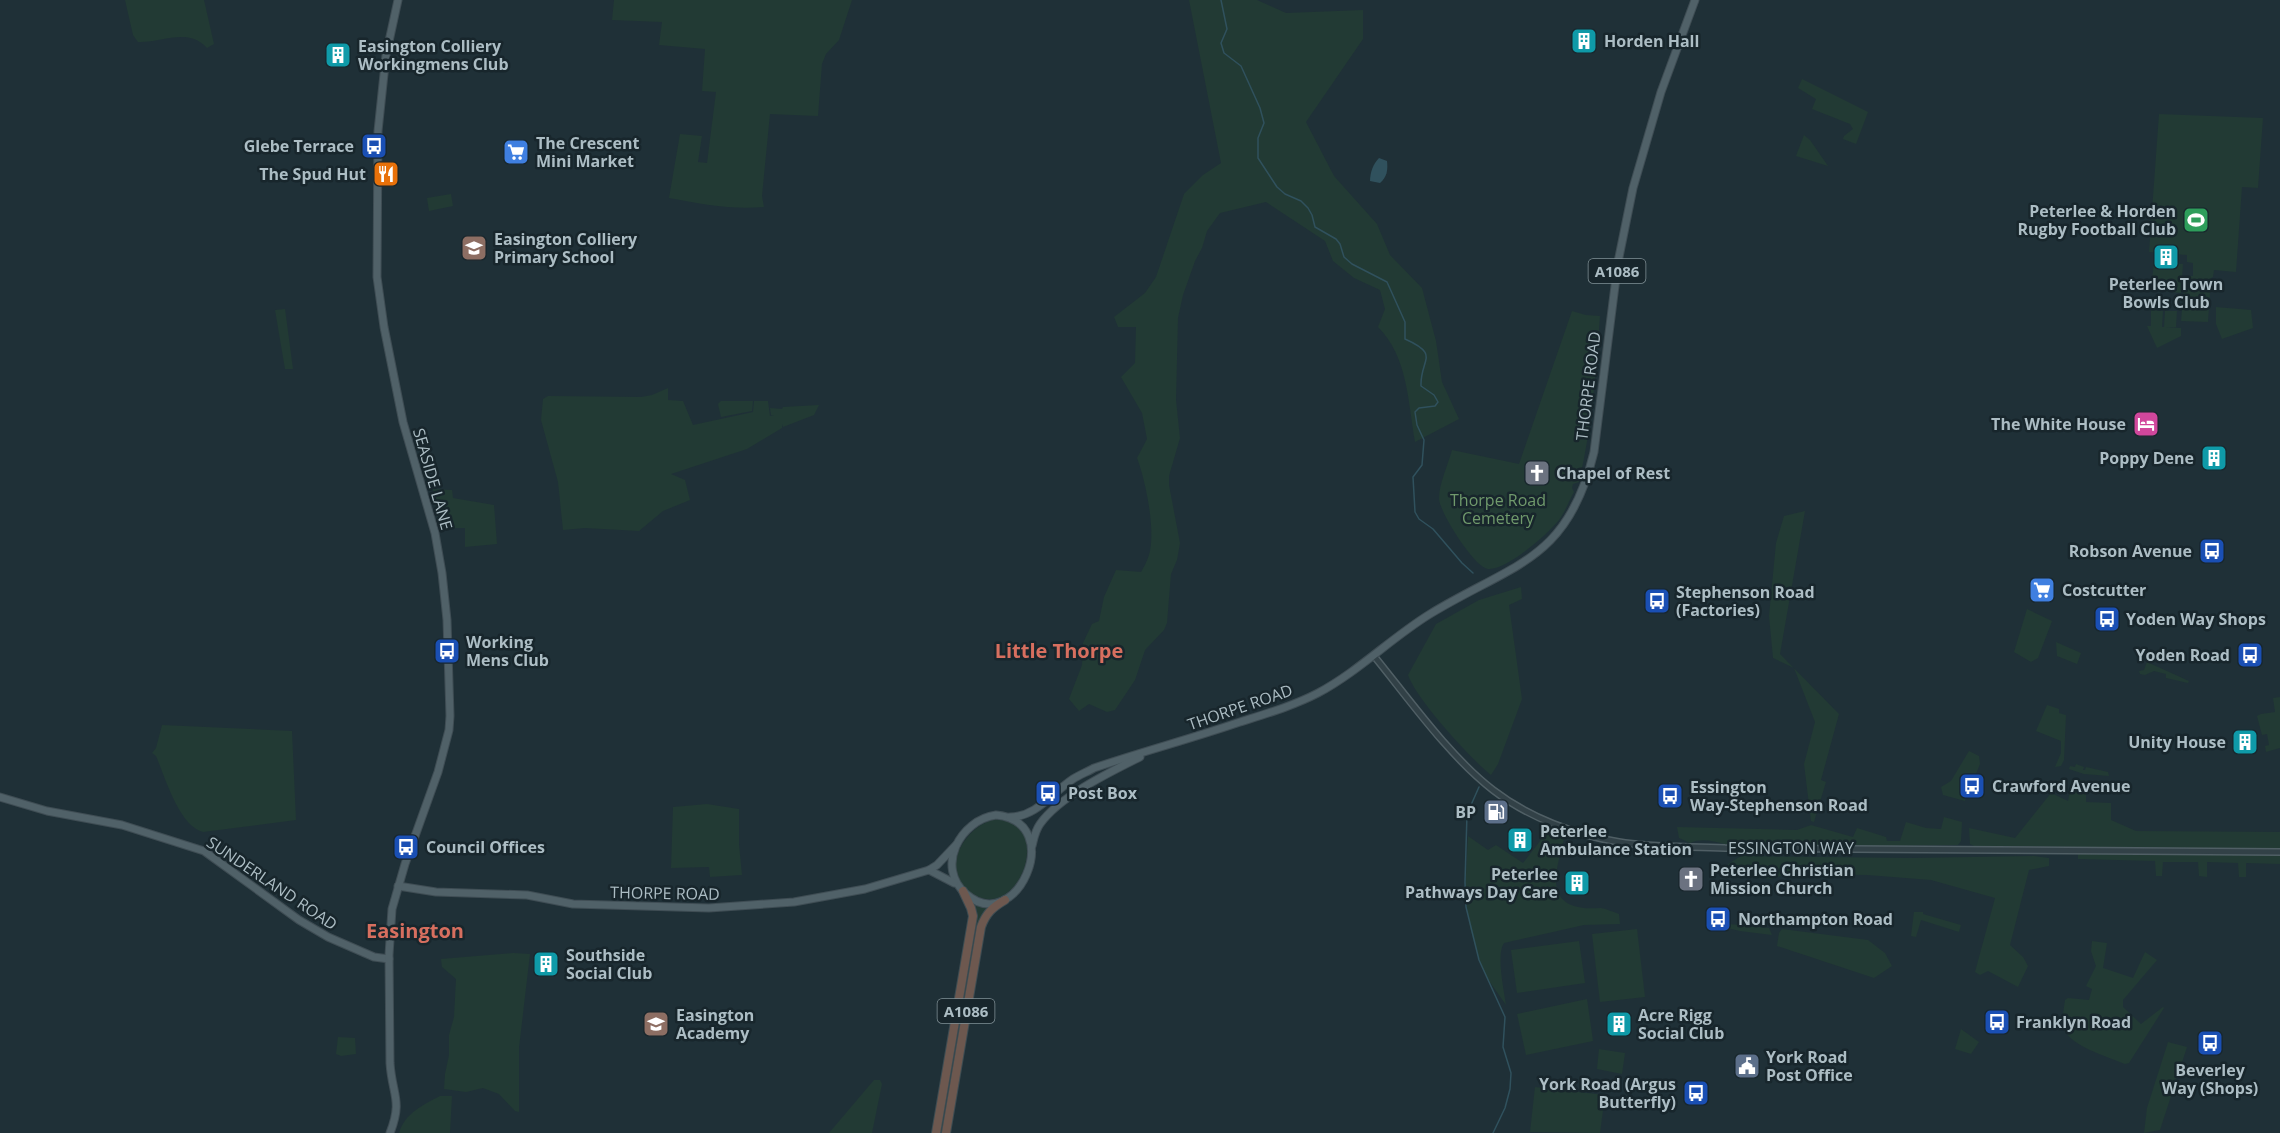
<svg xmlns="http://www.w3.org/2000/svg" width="2280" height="1133" viewBox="0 0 2280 1133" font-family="'Open Sans',sans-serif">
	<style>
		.green { fill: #223a34 }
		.water { fill: #30515d }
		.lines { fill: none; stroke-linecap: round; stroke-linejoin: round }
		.stream { stroke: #30515d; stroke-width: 1.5 }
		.minor-casing { stroke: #505f65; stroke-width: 8 }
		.major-casing { stroke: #3f4d54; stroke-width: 9 }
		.highway-casing { stroke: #3d4c52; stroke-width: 10 }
		.minor { stroke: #324147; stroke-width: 5 }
		.major { stroke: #506168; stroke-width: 7 }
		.highway { stroke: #6d584f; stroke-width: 8 }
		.labels { text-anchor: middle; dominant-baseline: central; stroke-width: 5; stroke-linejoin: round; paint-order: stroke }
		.shield { fill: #18262c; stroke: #809096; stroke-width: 1.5 }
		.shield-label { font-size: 15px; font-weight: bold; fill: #acbdc4 }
		.poi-label { font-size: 16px; font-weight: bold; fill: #acbdc4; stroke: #18262c; text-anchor: start }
		.street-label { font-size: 16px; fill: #acbdc4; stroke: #18262c }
		.park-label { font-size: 16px; fill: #709a6c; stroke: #18262c }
		.quarter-label { font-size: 20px; font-weight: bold; fill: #d76f5f; stroke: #18262c }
	</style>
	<rect width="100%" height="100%" fill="#1f3037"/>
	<g class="green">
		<path d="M125,0H204L214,44L207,48C188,27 162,43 138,42L133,35Z"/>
		<path d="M614,0H852L839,40L826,54L822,64L818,116L770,114L762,196L764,207C732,210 701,204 669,198L680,134L702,136L698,162L707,163L716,92L702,91L705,49L659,45L662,22L612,20Z"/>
		<path d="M1189,0H1257L1286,13L1363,10V39L1306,122L1334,176L1377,224L1390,255L1422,288L1436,341L1442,382L1459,419L1415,442C1408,402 1408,357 1378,327L1385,309L1380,290L1354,278L1333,261L1325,241L1266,202L1220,213L1207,231L1202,248L1195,261L1183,295L1178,318L1176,400L1180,438L1169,476V485L1180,543L1177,560L1171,574L1167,623L1164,630L1145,650L1135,680L1115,710L1107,712L1089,704L1079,711L1069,699L1082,665L1083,643L1092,624L1099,621L1104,597L1116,570L1141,572C1144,567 1147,561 1149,555C1156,531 1146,482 1137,458L1147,439L1142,413L1121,377L1135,363L1136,327H1118L1114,317L1145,293L1156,277L1184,194L1203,175L1221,163Z"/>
		<path d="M1802,79L1868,112L1856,144L1843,139L1844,136L1853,129L1850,124L1812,109L1816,99L1798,88Z"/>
		<path d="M2159,114L2263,118L2258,188L2242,187L2236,272L2214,270L2213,277L2211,278L2208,322L2181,321L2185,276H2193V263L2187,262V255L2149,252Z"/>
		<path d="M1804,135L1810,140L1828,166L1796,156Z"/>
		<path d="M451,194L453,206L429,211L427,198Z"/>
		<path d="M2154,262L2183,264L2181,293L2151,290Z"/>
		<path d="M2216,307L2251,310L2253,328L2222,339L2216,324Z"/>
		<path d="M285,309L293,369H285L275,310Z"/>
		<path d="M2151,310L2163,311L2162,327H2164L2165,311H2177L2176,327H2166L2181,328V336L2157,348L2147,326H2151Z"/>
		<path d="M1572,311L1586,315L1600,316C1596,372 1592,427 1579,482L1573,484L1572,488L1574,492C1569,501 1565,512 1559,520C1548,534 1506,571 1488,569C1474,567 1440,513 1439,499C1439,483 1448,465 1452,450L1519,464Z"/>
		<path d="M668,388V400L683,401L693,425L753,412L754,401H768L770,416L774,415H771L770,408L782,409L783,407L819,405L814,415L783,427L782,424V428L747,449L671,474L685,480L690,500L663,511L639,531L585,528L563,530L558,482L541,420L543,399L548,396L641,397L652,395Z"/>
		<path d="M721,401H753L752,411L721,417L718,404Z"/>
		<path d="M433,489L452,490L453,498L494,505L497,544L465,547V528H439Z"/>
		<path d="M1805,511L1780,654L1839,714L1821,780L1826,782L1814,822L1811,821L1804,764L1815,722L1794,668L1773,658L1769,616L1776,543L1784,516Z"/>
		<path d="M1521,587L1522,599L1509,605L1522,699L1498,764L1491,775C1471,759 1416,699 1408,675L1436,624L1479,600Z"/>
		<path d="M2027,609L2052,621L2038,658L2031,662L2014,652Z"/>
		<path d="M2056,642L2081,653L2077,664L2057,656Z"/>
		<path d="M2147,662L2189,681L2188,683L2166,678V674L2154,671L2145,675L2140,674L2139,671L2144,670Z"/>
		<path d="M2280,697V748L2266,752L2265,746L2269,745L2267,734L2262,735L2257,716L2261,714L2275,712L2273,698Z"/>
		<path d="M2047,705L2059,709V713L2066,715L2064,760L2061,766L2055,767L2061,753V741L2036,731Z"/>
		<path d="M162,725L292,731L296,820L203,832C179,826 165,777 156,756L152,753L156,748Z"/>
		<path d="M1969,751L1979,756L1980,764L1965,801L1943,795L1941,787L1951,781Z"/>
		<path d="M2076,764L2084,767L2083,770H2085L2086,767L2108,772L2109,776L2084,774L2069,769L2070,766L2075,767Z"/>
		<path d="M2072,779L2086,781V802L2111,803V820L2136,831L2280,832V849L1974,846L1970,844L1969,828L2015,838L2051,793L2068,801Z"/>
		<path d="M707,804L739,809V844L742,875L710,877L709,867L671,868L673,807Z"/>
		<path d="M1944,817L1962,822L1961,841L1958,845L1871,846L1724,844C1713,841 1701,838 1690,843L1679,838L1677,827L1797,830L1811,825L1853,837L1857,828L1886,837L1887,841H1900L1906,822L1926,828L1941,829Z"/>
		<path d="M994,819C998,820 1004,819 1008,820C1050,835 1016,923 971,893C938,871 964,828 994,819Z"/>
		<path d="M1547,832L1564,839C1559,863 1543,899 1578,907C1585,909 1594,908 1601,908C1607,909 1613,912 1619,914L1620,924L1584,925L1504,943C1496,955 1504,990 1506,1005L1487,978L1479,960L1470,928L1465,893L1468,836L1488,850L1496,845L1523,863Z"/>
		<path d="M2078,853L2280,855V864L2246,863V877H2239L2238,863L2207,862V877L2199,876L2198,862H2163L2162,876H2156L2155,861L2078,859Z"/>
		<path d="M1741,856L1911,858L2034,856L2049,858V866L2029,870L2010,945L2023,957L2028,966L2018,987L1988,971L1980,975L1975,972L1995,898L1931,880L1867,875L1785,874L1773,879L1728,875V864Z"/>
		<path d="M973,903L989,907L943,1133H938Z"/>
		<path d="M1914,912H1923V914L1961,925L1959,932L1921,920L1916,937L1911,936Z"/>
		<path d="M1729,924L1769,928L1772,935L1740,931L1727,928Z"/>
		<path d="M1637,929L1645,997L1600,1002L1592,934Z"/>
		<path d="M1782,929L1868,940L1885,953L1892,966L1874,978L1777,946L1779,933Z"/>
		<path d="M1579,941L1585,983L1517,993L1511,950Z"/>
		<path d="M2092,941L2107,943L2103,968L2133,978L2145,952L2157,960L2123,1000V1007L2141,1024L2163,1007L2164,1008L2129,1063L2125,1064C2109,1057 2064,1045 2063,1024C2062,1017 2064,1008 2065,1000L2068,998L2089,1000L2092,989L2086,986L2096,966L2091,951Z"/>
		<path d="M513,953L530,954L519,1048V1112L515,1111L499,1094L483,1088L466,1092L444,1089L445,1074L449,1055V1035L454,1017L456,979L442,967L441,959Z"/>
		<path d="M1587,999L1593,1041L1526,1055L1517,1014Z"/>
		<path d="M1961,1029L1979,1042L1971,1054L1955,1049Z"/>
		<path d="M338,1037L355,1038L356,1054L341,1056L336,1054Z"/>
		<path d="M2168,1042L2187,1047L2160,1130L2144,1133L2147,1108Z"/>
		<path d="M1599,1049L1625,1053L1622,1074L1597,1069Z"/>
		<path d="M874,1080H880L882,1084L872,1133H829Z"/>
		<path d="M1535,1087L1605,1095L1600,1133L1530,1132Z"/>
		<path d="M440,1096H452L450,1133H399C405,1113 423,1105 440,1096Z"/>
	</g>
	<path class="water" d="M1379,158L1387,161C1388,170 1387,177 1380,183L1370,181C1370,173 1373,164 1379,158Z"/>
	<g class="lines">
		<g class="stream">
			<path d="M1221,0L1227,29L1221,43L1224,53L1241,66L1260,108L1264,123L1258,138V158L1277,187L1285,194L1301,201L1308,208L1312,215L1315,227L1336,239L1340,244L1344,257L1352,264L1387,282L1405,322V339C1441,355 1420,359 1421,386L1434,395L1438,402L1435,406L1419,408L1415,412L1417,425L1424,440L1422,465L1413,477L1415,512L1419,519L1433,529L1462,563L1473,573"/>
			<path d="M1479,787L1467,814L1465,882L1466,907L1479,960L1505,1017L1503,1047L1511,1073L1510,1089L1505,1108L1493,1133"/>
		</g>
		<g class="minor-casing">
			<path id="minor" d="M1374,656C1409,699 1449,756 1493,790C1528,817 1575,835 1619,842C1654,848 1690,846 1725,848L2280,852"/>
		</g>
		<g class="major-casing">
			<g id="major">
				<path d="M0,797L47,811L122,825L204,851L299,920L328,937L374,957L389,959"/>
				<path d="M996,815C1068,822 1016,938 966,894C935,867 960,820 996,815Z"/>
				<path d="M1010,817C1036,817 1052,793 1073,779C1079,775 1087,772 1094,768C1141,752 1190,739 1237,723C1265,714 1293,706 1318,693C1359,671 1391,638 1430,614C1514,563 1568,561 1594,452L1618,262L1633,188L1661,92L1695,0"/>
				<path d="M1032,846C1034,838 1035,831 1040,824C1060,796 1110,772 1140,757"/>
				<path d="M929,870L954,883"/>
				<path d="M398,886L436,892L527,895L573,904L709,908L794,902L865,889L929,870L937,865L956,845"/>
				<path d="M390,1133C403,1100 392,1095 390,1063L389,955L392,909L405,864L438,772L449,730L450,716L447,620L442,573L435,533L403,422L384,327L377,277L378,131L386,55L398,0"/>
			</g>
		</g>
		<g class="highway-casing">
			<g id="highway">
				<path d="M936,1133L973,916L971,908L963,891"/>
				<path d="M946,1133L981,927C986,913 993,907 1005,900"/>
			</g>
		</g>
		<use href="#minor" class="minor"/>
		<use href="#major" class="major"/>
		<use href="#highway" class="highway"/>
	</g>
	<defs>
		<g id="building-square" transform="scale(1.35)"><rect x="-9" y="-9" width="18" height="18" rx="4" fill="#0f9aa8" stroke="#18262c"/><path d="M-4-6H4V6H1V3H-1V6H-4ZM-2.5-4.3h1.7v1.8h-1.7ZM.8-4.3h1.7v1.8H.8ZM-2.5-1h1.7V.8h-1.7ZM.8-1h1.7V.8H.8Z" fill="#fff"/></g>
		<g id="bus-square" transform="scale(1.35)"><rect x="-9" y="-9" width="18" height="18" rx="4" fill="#1a4fb4" stroke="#18262c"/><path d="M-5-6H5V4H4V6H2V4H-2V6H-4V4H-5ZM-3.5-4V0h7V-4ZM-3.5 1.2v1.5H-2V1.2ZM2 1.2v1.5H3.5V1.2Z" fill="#fff"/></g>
		<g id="supermarket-square" transform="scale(1.35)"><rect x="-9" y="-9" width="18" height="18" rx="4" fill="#3f7fe0" stroke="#18262c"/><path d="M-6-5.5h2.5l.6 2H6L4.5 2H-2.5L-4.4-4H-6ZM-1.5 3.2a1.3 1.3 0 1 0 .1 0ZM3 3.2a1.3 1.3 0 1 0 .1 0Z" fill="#fff"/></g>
		<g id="restaurant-square" transform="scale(1.35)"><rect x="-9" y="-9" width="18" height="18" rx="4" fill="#e8710a" stroke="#18262c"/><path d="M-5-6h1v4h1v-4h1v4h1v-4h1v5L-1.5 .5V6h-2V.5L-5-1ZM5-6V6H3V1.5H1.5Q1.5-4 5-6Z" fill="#fff"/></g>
		<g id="stadium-square" transform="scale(1.35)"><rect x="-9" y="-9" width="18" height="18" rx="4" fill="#2e9e5b" stroke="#18262c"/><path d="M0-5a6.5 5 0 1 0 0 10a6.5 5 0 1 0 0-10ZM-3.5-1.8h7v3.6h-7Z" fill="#fff"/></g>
		<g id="school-square" transform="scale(1.35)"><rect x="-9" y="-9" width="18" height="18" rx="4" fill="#8d6e63" stroke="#18262c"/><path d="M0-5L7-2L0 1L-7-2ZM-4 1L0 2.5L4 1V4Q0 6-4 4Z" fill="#fff"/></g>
		<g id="hotel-square" transform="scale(1.35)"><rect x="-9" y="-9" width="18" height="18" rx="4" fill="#d1479c" stroke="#18262c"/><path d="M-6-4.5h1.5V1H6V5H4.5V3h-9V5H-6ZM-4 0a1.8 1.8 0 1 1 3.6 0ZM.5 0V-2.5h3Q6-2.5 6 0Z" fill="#fff"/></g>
		<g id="church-square" transform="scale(1.35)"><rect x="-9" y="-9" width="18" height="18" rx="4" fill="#6b7280" stroke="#18262c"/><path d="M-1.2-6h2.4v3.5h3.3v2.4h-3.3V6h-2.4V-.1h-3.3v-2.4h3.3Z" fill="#fff"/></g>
		<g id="fuel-square" transform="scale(1.35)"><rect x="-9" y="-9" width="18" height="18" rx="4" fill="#5c6f8a" stroke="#18262c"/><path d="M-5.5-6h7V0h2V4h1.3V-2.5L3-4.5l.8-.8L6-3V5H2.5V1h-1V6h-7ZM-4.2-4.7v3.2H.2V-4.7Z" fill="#fff"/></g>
		<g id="civic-square" transform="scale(1.35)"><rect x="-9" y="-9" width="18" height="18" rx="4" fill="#5c6f8a" stroke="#18262c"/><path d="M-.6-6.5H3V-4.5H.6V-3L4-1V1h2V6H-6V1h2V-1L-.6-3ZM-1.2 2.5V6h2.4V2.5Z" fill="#fff"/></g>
	</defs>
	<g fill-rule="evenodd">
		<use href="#building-square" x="1584" y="41"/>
		<use href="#building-square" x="338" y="55"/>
		<use href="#bus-square" x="374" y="146"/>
		<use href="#supermarket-square" x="516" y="152"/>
		<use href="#restaurant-square" x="386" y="174"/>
		<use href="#stadium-square" x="2196" y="220"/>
		<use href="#school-square" x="474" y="248"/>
		<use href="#building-square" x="2166" y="257"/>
		<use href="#hotel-square" x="2146" y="424"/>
		<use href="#building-square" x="2214" y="458"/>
		<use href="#church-square" x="1537" y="473"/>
		<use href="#bus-square" x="2212" y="551"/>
		<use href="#supermarket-square" x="2042" y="590"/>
		<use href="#bus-square" x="1657" y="601"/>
		<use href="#bus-square" x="2107" y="619"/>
		<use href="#bus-square" x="447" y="651"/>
		<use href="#bus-square" x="2250" y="655"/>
		<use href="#building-square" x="2245" y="742"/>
		<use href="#bus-square" x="1972" y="786"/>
		<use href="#bus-square" x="1048" y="793"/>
		<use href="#bus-square" x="1670" y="796"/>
		<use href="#fuel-square" x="1496" y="812"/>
		<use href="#building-square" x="1520" y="840"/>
		<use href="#bus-square" x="406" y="847"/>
		<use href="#church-square" x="1691" y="879"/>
		<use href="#building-square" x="1577" y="883"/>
		<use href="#bus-square" x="1718" y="919"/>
		<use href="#building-square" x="546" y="964"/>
		<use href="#bus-square" x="1997" y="1022"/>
		<use href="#school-square" x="656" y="1024"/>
		<use href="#building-square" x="1619" y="1024"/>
		<use href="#bus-square" x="2210" y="1043"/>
		<use href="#civic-square" x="1747" y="1066"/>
		<use href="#bus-square" x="1696" y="1093"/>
	</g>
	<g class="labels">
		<g class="shield">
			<rect x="1588.5" y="259" width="57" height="24" rx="4.5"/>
			<rect x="937.5" y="999" width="57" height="24" rx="4.5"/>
		</g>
		<g class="shield-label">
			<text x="1617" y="271">A1086</text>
			<text x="966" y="1011">A1086</text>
		</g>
		<g class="poi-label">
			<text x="1604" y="41">Horden Hall</text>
			<text x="358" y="46">Easington Colliery<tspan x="358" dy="18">Workingmens Club</tspan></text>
			<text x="536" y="143">The Crescent<tspan x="536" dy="18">Mini Market</tspan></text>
			<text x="354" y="146" text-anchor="end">Glebe Terrace</text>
			<text x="366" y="174" text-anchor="end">The Spud Hut</text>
			<text x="2176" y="211" text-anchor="end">Peterlee &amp; Horden<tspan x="2176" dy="18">Rugby Football Club</tspan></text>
			<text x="494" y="239">Easington Colliery<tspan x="494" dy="18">Primary School</tspan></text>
			<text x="2166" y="284" text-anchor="middle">Peterlee Town<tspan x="2166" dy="18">Bowls Club</tspan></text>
			<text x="2126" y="424" text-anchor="end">The White House</text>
			<text x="2194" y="458" text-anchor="end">Poppy Dene</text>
			<text x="1556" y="473">Chapel of Rest</text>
			<text x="2192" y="551" text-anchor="end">Robson Avenue</text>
			<text x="2062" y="590">Costcutter</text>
			<text x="1676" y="592">Stephenson Road<tspan x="1676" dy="18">(Factories)</tspan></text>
			<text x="2126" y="619">Yoden Way Shops</text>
			<text x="466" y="642">Working<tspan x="466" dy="18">Mens Club</tspan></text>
			<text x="2230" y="655" text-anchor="end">Yoden Road</text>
			<text x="2226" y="742" text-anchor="end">Unity House</text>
			<text x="1992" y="786">Crawford Avenue</text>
			<text x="1690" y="787">Essington<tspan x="1690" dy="18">Way-Stephenson Road</tspan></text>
			<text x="1068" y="793">Post Box</text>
			<text x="1476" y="812" text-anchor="end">BP</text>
			<text x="1540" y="831">Peterlee<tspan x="1540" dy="18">Ambulance Station</tspan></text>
			<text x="426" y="847">Council Offices</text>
			<text x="1710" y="870">Peterlee Christian<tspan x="1710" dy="18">Mission Church</tspan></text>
			<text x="1558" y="874" text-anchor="end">Peterlee<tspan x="1558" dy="18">Pathways Day Care</tspan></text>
			<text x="1738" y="919">Northampton Road</text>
			<text x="566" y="955">Southside<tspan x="566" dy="18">Social Club</tspan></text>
			<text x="676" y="1015">Easington<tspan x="676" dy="18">Academy</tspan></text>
			<text x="1638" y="1015">Acre Rigg<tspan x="1638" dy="18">Social Club</tspan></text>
			<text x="2016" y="1022">Franklyn Road</text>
			<text x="1766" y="1057">York Road<tspan x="1766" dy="18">Post Office</tspan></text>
			<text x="2210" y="1070" text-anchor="middle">Beverley<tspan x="2210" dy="18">Way (Shops)</tspan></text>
			<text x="1676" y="1084" text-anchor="end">York Road (Argus<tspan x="1676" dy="18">Butterfly)</tspan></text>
		</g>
		<g class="street-label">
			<text transform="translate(1588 386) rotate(-83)">THORPE ROAD</text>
			<text transform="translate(433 479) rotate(74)">SEASIDE LANE</text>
			<text transform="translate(1240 707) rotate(-19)">THORPE ROAD</text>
			<text x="1791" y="848">ESSINGTON WAY</text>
			<text transform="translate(272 883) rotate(34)">SUNDERLAND ROAD</text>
			<text transform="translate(665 893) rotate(1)">THORPE ROAD</text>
		</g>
		<g class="park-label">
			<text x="1498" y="500">Thorpe Road<tspan x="1498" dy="18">Cemetery</tspan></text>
		</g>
		<g class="quarter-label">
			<text x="1059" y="650">Little Thorpe</text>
			<text x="415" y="930">Easington</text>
		</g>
	</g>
</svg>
